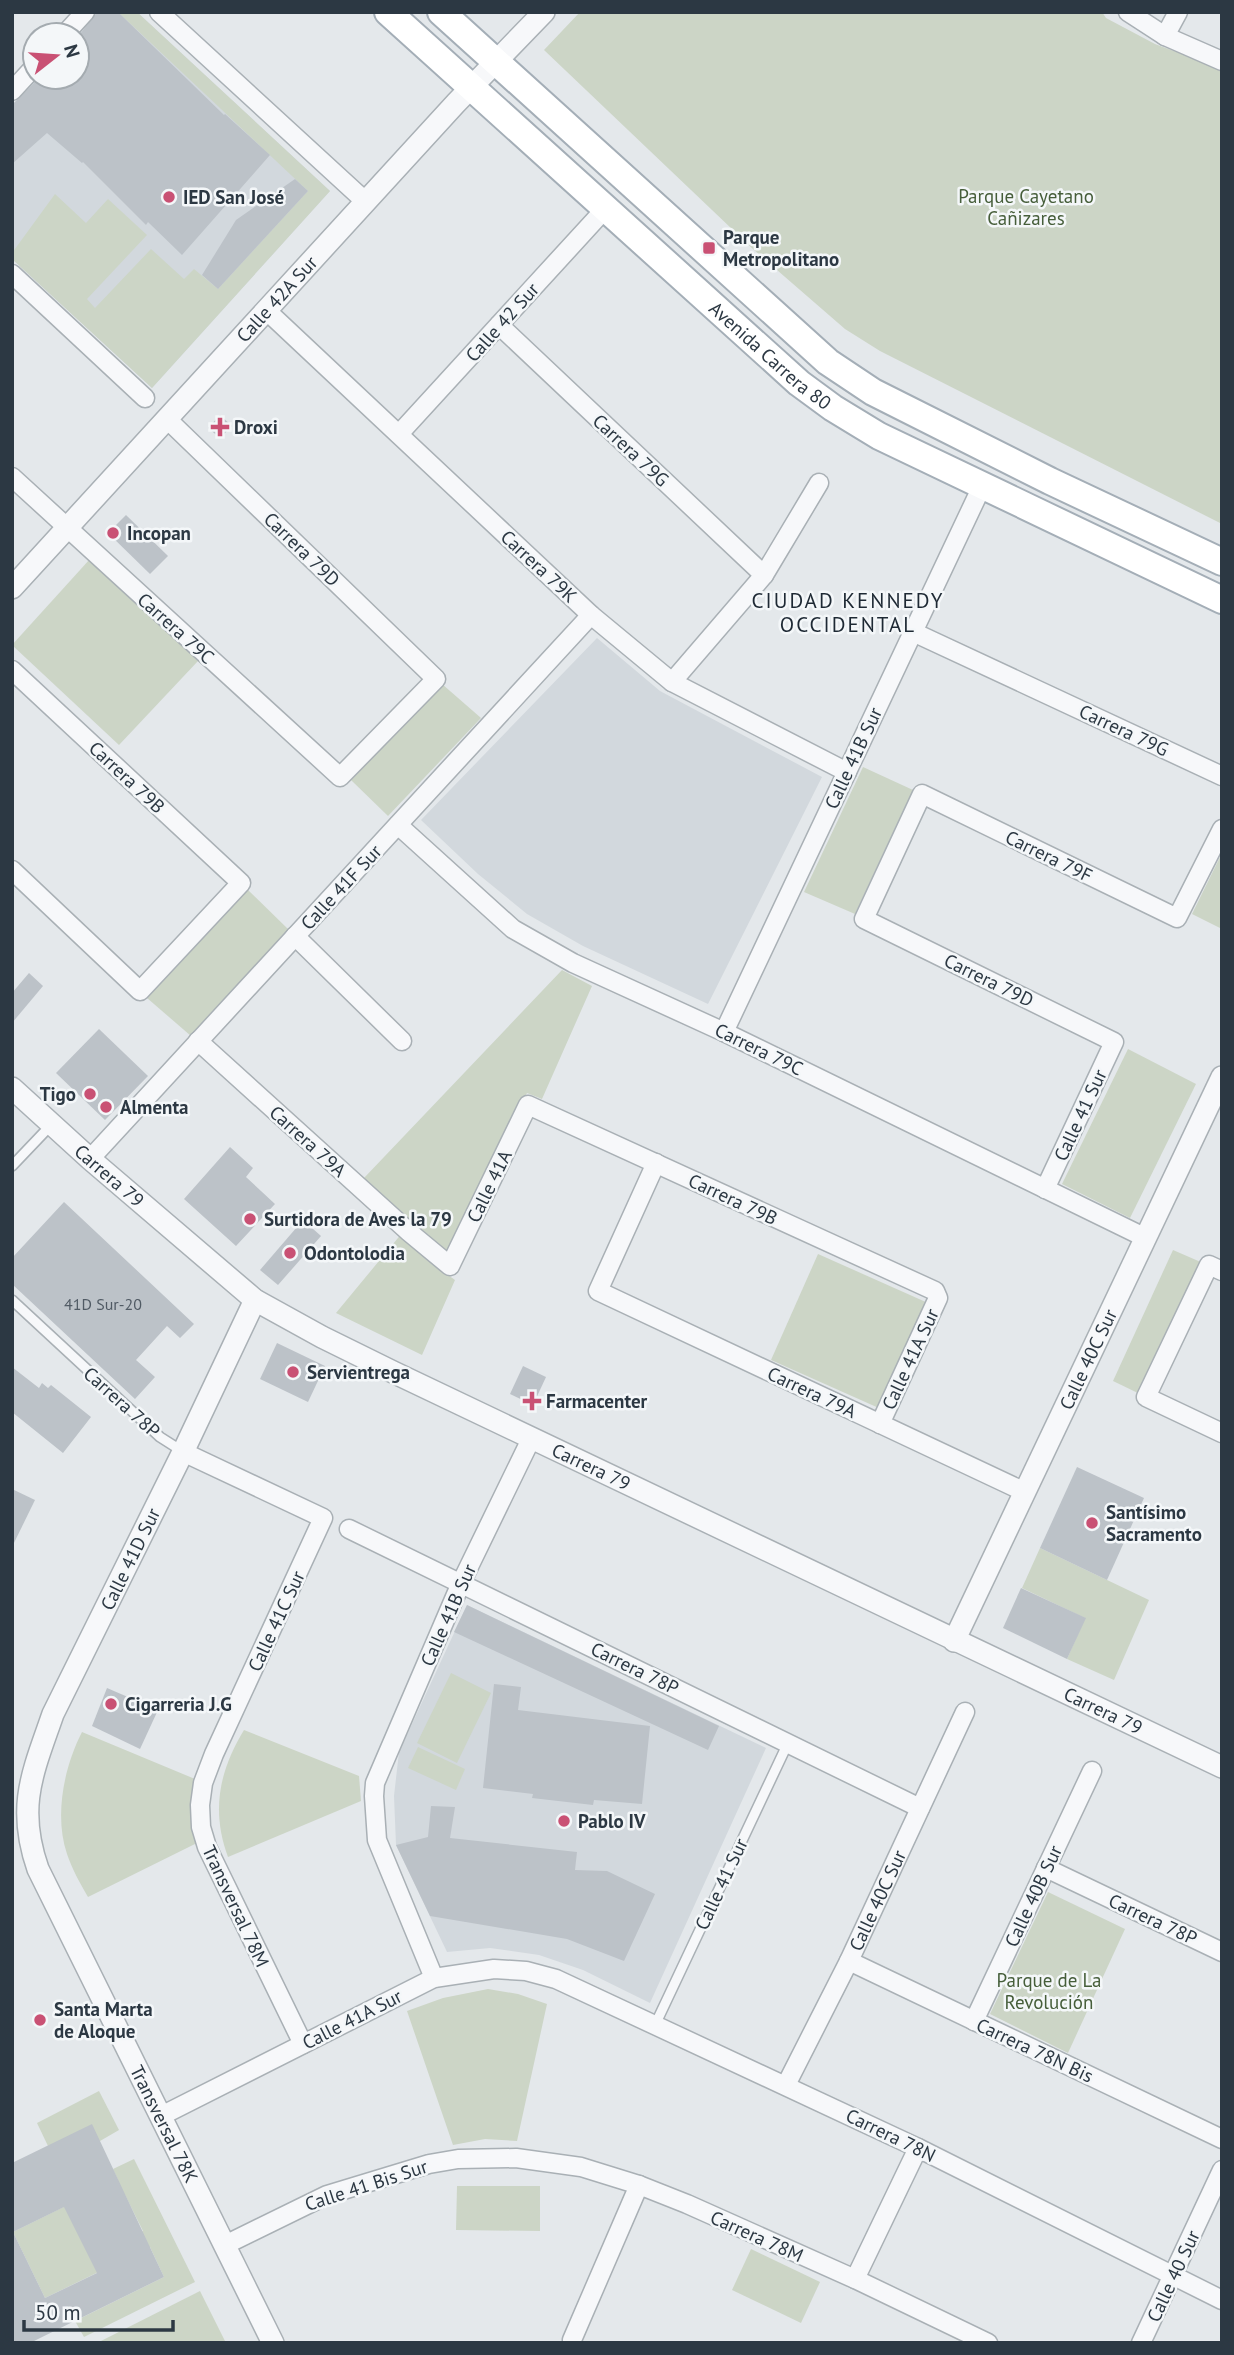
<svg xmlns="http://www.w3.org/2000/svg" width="1234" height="2355" viewBox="0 0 1234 2355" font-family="'PT Sans',sans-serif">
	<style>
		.built { fill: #d2d8dd }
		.green { fill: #ccd5c6; fill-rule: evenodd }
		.building { fill: #bcc2c8; fill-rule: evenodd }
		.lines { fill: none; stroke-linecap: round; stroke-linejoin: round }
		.service-casing { stroke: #a9b0b5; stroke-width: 12 }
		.minor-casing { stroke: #a9b0b5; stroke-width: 21 }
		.tertiary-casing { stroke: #a9b0b5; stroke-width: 24 }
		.primary-casing { stroke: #a4aeb7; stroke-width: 30 }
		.service { stroke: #f7f8fa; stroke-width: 9 }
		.minor { stroke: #f7f8fa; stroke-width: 18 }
		.tertiary { stroke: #f7f8fa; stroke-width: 21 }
		.primary { stroke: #fff; stroke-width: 26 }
		.poi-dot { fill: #c95174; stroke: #f4f7f9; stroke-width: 2.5 }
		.labels { text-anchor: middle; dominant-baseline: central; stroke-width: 5; stroke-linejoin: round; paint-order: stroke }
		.number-label { font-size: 16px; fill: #505a64 }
		.park-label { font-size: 19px; fill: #465e3a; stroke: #f4f7f9 }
		.poi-label { font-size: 19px; font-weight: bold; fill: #2c3843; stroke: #f4f7f9; text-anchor: start }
		.street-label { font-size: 19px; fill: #2c3843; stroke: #f4f7f9 }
		.neighbourhood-label { font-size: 21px; letter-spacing: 2px; fill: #1e2934; stroke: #f4f7f9 }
	</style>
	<rect width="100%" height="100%" fill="#e4e8eb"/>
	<g class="built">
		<path d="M97,12H137L330,191L152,388L12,259V105L38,77H77L76,35Z"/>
		<path d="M597,638L660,691L822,777L708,1004L583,946L527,914L478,874L421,820Z"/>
		<path d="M467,1605L766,1748L650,2003L583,1970L539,1955L490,1948L447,1952L396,1845L394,1796L399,1752Z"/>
	</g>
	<g class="green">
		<path d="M118,12H137L330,191L152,388L12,259V253L55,194L86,223L108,199L147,235L87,299L95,308L151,249L184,279L194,269L218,289L308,191Z"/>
		<path d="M580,12H1102L1106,18L1155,44L1222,69V524L880,351L845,329L754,250L544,50Z"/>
		<path d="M90,559L198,661L119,745L12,645Z"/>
		<path d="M442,684L481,718L388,816L351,780Z"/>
		<path d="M863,767L913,790L855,914L804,892Z"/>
		<path d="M1222,853V929L1192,914Z"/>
		<path d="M248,890L290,931L191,1036L147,998Z"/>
		<path d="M562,970L592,986L542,1099L527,1093L441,1270L455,1280L422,1355L336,1313L412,1221L364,1178Z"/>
		<path d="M1128,1049L1196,1084L1130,1218L1062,1184Z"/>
		<path d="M1173,1250L1203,1263L1142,1395L1113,1381Z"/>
		<path d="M818,1254L928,1303L881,1409L771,1360Z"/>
		<path d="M1040,1548L1149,1600L1114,1680L1067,1659L1085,1618L1022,1588Z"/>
		<path d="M451,1673L491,1693L457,1763L417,1743Z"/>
		<path d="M244,1730L359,1776L361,1801L228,1857C211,1811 219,1771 244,1730Z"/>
		<path d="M82,1732L195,1779C189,1805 190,1818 197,1843L88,1897C80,1883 72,1869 67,1854C54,1816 64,1767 82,1732Z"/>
		<path d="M418,1747L465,1769L456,1790L408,1768Z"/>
		<path d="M1048,1892L1125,1929L1068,2053L990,2014Z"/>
		<path d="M488,1989L518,1994L547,2004L517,2141L485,2139L453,2145L407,2011L443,1998Z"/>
		<path d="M99,2091L119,2130L100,2141L48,2146L37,2123Z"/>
		<path d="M134,2159L195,2282L84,2337L75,2321L164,2277L150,2247L45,2298L13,2232L118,2180L113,2169ZM125,2195L143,2231L90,2258Z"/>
		<path d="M457,2186H540V2231L456,2230Z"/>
		<path d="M751,2249L820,2282L801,2323L732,2290Z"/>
		<path d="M200,2291L226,2343H97Z"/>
	</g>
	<g class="building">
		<path d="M97,12H118L224,115L225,114L270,155L182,255L148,222L146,225L83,162L82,163L47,133L12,164V105L40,77H77V38Z"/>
		<path d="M295,179L308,191L218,289L202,275L236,220Z"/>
		<path d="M220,415L232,426L220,438L208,428Z"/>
		<path d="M126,515L168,556L150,574L108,533Z"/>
		<path d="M29,973L43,986L12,1023V993Z"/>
		<path d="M99,1029L148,1076L105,1120L56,1073Z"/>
		<path d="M230,1147L253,1168L246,1177L275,1204L236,1246L184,1199Z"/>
		<path d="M64,1202L194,1324L180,1338L167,1326L136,1360L155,1377L135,1399L12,1284V1258Z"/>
		<path d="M303,1220L321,1236L278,1285L260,1270Z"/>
		<path d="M277,1343L325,1366L308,1402L260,1379Z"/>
		<path d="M523,1366L546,1377L533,1405L510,1394Z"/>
		<path d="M12,1367L39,1388L42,1383L48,1388L51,1385L91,1417L63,1453L12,1412Z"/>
		<path d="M1077,1467L1144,1498L1107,1580L1040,1548Z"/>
		<path d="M12,1489L35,1500L12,1547Z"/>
		<path d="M1021,1588L1086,1618L1067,1659L1003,1628Z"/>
		<path d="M467,1605L719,1726L708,1750L454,1632Z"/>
		<path d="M494,1684L521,1687L518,1710L650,1726L642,1804L594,1800L593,1805L532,1798L533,1794L483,1788Z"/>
		<path d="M107,1688L158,1710L140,1749L92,1726Z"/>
		<path d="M431,1806L455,1807L450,1838L577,1852L575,1870L607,1871L655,1894L624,1961L567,1939L430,1916L396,1845L428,1837Z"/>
		<path d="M92,2124L164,2277L30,2343H12V2163ZM64,2207L97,2273L45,2298L13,2232Z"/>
	</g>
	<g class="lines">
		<g class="service-casing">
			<g id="service">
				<path d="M12,1166L52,1124"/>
				<path d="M12,1300L160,1437L182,1451"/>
				<path d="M655,2025L788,1743"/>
			</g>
		</g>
		<g class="minor-casing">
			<g id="minor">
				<path d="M159,12L366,202"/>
				<path d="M1128,12L1165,36L1222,61"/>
				<path d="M64,35L85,12"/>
				<path d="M1165,36L1178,12"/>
				<path d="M12,91L35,66"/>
				<path d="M12,274L145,398"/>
				<path d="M266,310L591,615L672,682L847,772"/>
				<path d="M499,325L764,575"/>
				<path d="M399,434L605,209"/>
				<path d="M12,477L340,777L436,679L167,419"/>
				<path d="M913,632L1222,776"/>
				<path d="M12,670L241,883L140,991L12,870"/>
				<path d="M672,682L764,575L819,483"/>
				<path d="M398,825L513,929L573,963L724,1032L1146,1238"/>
				<path d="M295,936L402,1041"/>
				<path d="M724,1032L983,484"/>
				<path d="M198,1041L409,1232L450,1266L528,1105L935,1291L938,1298L880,1424"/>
				<path d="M90,1159L591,615"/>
				<path d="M656,1163L598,1291L1025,1492"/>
				<path d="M1045,1189L1114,1042L864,919L922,794L1177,918L1222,829"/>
				<path d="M1222,1271L1209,1265L1146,1397L1222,1433"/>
				<path d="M183,1452L323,1518L214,1754L203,1783L200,1805L201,1827L207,1847L303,2044"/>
				<path d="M349,1529L920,1808"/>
				<path d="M1046,1868L1222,1952"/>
				<path d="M849,1961L1222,2139"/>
				<path d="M434,1978L377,1840L374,1796L375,1783L461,1583L531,1439"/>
				<path d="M974,2021L1092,1771"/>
				<path id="s1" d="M786,2085L849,1961L965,1712"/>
				<path d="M161,2116L434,1978L494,1969L526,1971L556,1979L918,2148L1222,2300"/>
				<path d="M225,2245L327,2195L429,2164L458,2159L516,2158L581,2167L639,2185L687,2204L855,2279L988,2343"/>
				<path d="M855,2279L918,2148"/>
				<path d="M572,2340L639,2185"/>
				<path d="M1141,2343L1222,2170"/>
			</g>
		</g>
		<g class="tertiary-casing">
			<g id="tertiary">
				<path id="s2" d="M12,588L456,103L544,12"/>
				<path id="s3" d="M12,1088L90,1159L255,1300L322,1337L393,1372L1222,1767"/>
				<path id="s4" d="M255,1300L183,1452L53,1714C33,1772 16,1806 38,1869L273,2343"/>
				<path id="s5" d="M954,1641L1222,1077"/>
			</g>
		</g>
		<g class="primary-casing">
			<g id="primary">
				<path id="s6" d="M388,12L799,383L833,408L879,436L1222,600"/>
				<path d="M441,12L828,362L873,392L1050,481L1222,562"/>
			</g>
		</g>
		<use href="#service" class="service"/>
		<use href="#minor" class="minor"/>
		<use href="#tertiary" class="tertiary"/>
		<use href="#primary" class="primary"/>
	</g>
	<g class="poi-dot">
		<circle cx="169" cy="197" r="7"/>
		<rect x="702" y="241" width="14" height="14" rx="3.5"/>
		<path d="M216.5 416.5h7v7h7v7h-7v7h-7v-7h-7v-7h7z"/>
		<circle cx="113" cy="533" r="7"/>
		<circle cx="90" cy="1094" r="7"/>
		<circle cx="106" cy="1107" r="7"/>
		<circle cx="250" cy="1219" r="7"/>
		<circle cx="290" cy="1253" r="7"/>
		<circle cx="293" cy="1372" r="7"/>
		<path d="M528.5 1390.5h7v7h7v7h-7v7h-7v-7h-7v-7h7z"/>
		<circle cx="1092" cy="1523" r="7"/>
		<circle cx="111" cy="1704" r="7"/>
		<circle cx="564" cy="1821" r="7"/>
		<circle cx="40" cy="2020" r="7"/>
	</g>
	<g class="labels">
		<g class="number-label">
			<text x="103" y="1304">41D Sur-20</text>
		</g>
		<g class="park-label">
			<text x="1026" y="196">Parque Cayetano<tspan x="1026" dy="22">Cañizares</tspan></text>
			<text x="1049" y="1980">Parque de La<tspan x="1049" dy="22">Revolución</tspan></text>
		</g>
		<g class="poi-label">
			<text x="183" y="197">IED San José</text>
			<text x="723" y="237">Parque<tspan x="723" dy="22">Metropolitano</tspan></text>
			<text x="234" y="427">Droxi</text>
			<text x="127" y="533">Incopan</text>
			<text x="76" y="1094" text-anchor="end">Tigo</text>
			<text x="120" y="1107">Almenta</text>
			<text x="264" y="1219">Surtidora de Aves la 79</text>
			<text x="304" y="1253">Odontolodia</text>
			<text x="307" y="1372">Servientrega</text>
			<text x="546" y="1401">Farmacenter</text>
			<text x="1106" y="1512">Santísimo<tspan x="1106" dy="22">Sacramento</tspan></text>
			<text x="125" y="1704">Cigarreria J.G</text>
			<text x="578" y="1821">Pablo IV</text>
			<text x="54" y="2009">Santa Marta<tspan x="54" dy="22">de Aloque</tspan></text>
		</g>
		<g class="street-label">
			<text stroke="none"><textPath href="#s2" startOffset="392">Calle 42A Sur</textPath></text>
			<text transform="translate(502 322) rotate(-48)">Calle 42 Sur</text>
			<text stroke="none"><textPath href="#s6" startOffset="514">Avenida Carrera 80</textPath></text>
			<text transform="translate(631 450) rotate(43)">Carrera 79G</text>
			<text transform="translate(302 549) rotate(44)">Carrera 79D</text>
			<text transform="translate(539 566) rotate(43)">Carrera 79K</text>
			<text transform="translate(176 628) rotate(42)">Carrera 79C</text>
			<text transform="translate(1124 730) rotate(25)">Carrera 79G</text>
			<text transform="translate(853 758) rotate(-65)">Calle 41B Sur</text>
			<text transform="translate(127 777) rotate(43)">Carrera 79B</text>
			<text transform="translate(1049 856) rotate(26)">Carrera 79F</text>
			<text transform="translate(341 887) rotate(-47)">Calle 41F Sur</text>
			<text transform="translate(989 980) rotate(26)">Carrera 79D</text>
			<text transform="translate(759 1049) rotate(26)">Carrera 79C</text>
			<text transform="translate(1080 1115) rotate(-65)">Calle 41 Sur</text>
			<text transform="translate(308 1141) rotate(42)">Carrera 79A</text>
			<text stroke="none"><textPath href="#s3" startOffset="131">Carrera 79</textPath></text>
			<text transform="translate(489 1186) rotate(-64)">Calle 41A</text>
			<text transform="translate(733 1199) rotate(25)">Carrera 79B</text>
			<text transform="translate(910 1359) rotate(-65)">Calle 41A Sur</text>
			<text stroke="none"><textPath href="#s5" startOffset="312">Calle 40C Sur</textPath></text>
			<text transform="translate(812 1392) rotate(25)">Carrera 79A</text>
			<text transform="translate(122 1402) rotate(42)">Carrera 78P</text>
			<text stroke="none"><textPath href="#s3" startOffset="698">Carrera 79</textPath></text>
			<text transform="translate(130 1559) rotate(-64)">Calle 41D Sur</text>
			<text transform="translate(448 1615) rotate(-66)">Calle 41B Sur</text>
			<text transform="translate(276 1621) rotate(-65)">Calle 41C Sur</text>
			<text transform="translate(635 1668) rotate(26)">Carrera 78P</text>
			<text stroke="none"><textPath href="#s3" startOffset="1265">Carrera 79</textPath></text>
			<text transform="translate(721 1884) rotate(-65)">Calle 41 Sur</text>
			<text transform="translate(1033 1896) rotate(-65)">Calle 40B Sur</text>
			<text stroke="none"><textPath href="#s1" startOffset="206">Calle 40C Sur</textPath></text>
			<text transform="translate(236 1906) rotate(65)">Transversal 78M</text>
			<text transform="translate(1153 1919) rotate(25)">Carrera 78P</text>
			<text transform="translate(352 2019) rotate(-27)">Calle 41A Sur</text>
			<text transform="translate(1035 2050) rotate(25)">Carrera 78N Bis</text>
			<text stroke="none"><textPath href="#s4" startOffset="905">Transversal 78K</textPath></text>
			<text transform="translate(891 2135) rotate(26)">Carrera 78N</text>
			<text transform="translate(366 2185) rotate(-18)">Calle 41 Bis Sur</text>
			<text transform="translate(757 2236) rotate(24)">Carrera 78M</text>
			<text transform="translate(1173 2276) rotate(-65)">Calle 40 Sur</text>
		</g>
		<g class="neighbourhood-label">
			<text x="848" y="600">CIUDAD KENNEDY<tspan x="848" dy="24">OCCIDENTAL</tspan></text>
		</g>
	</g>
	<rect width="1234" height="2355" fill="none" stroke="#2c3843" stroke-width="28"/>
	<g transform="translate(56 56) rotate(73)"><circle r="33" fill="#f4f7f9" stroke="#a4abb0" stroke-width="2"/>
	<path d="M0-5L12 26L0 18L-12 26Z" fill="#c95174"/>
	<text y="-10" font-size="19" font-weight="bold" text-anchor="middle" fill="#2c3843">N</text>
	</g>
	<path d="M24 2320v10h149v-10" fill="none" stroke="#2c3843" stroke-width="3.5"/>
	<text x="35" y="2320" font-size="21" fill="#2c3843" stroke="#f4f7f9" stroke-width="5" paint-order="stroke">50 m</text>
</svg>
